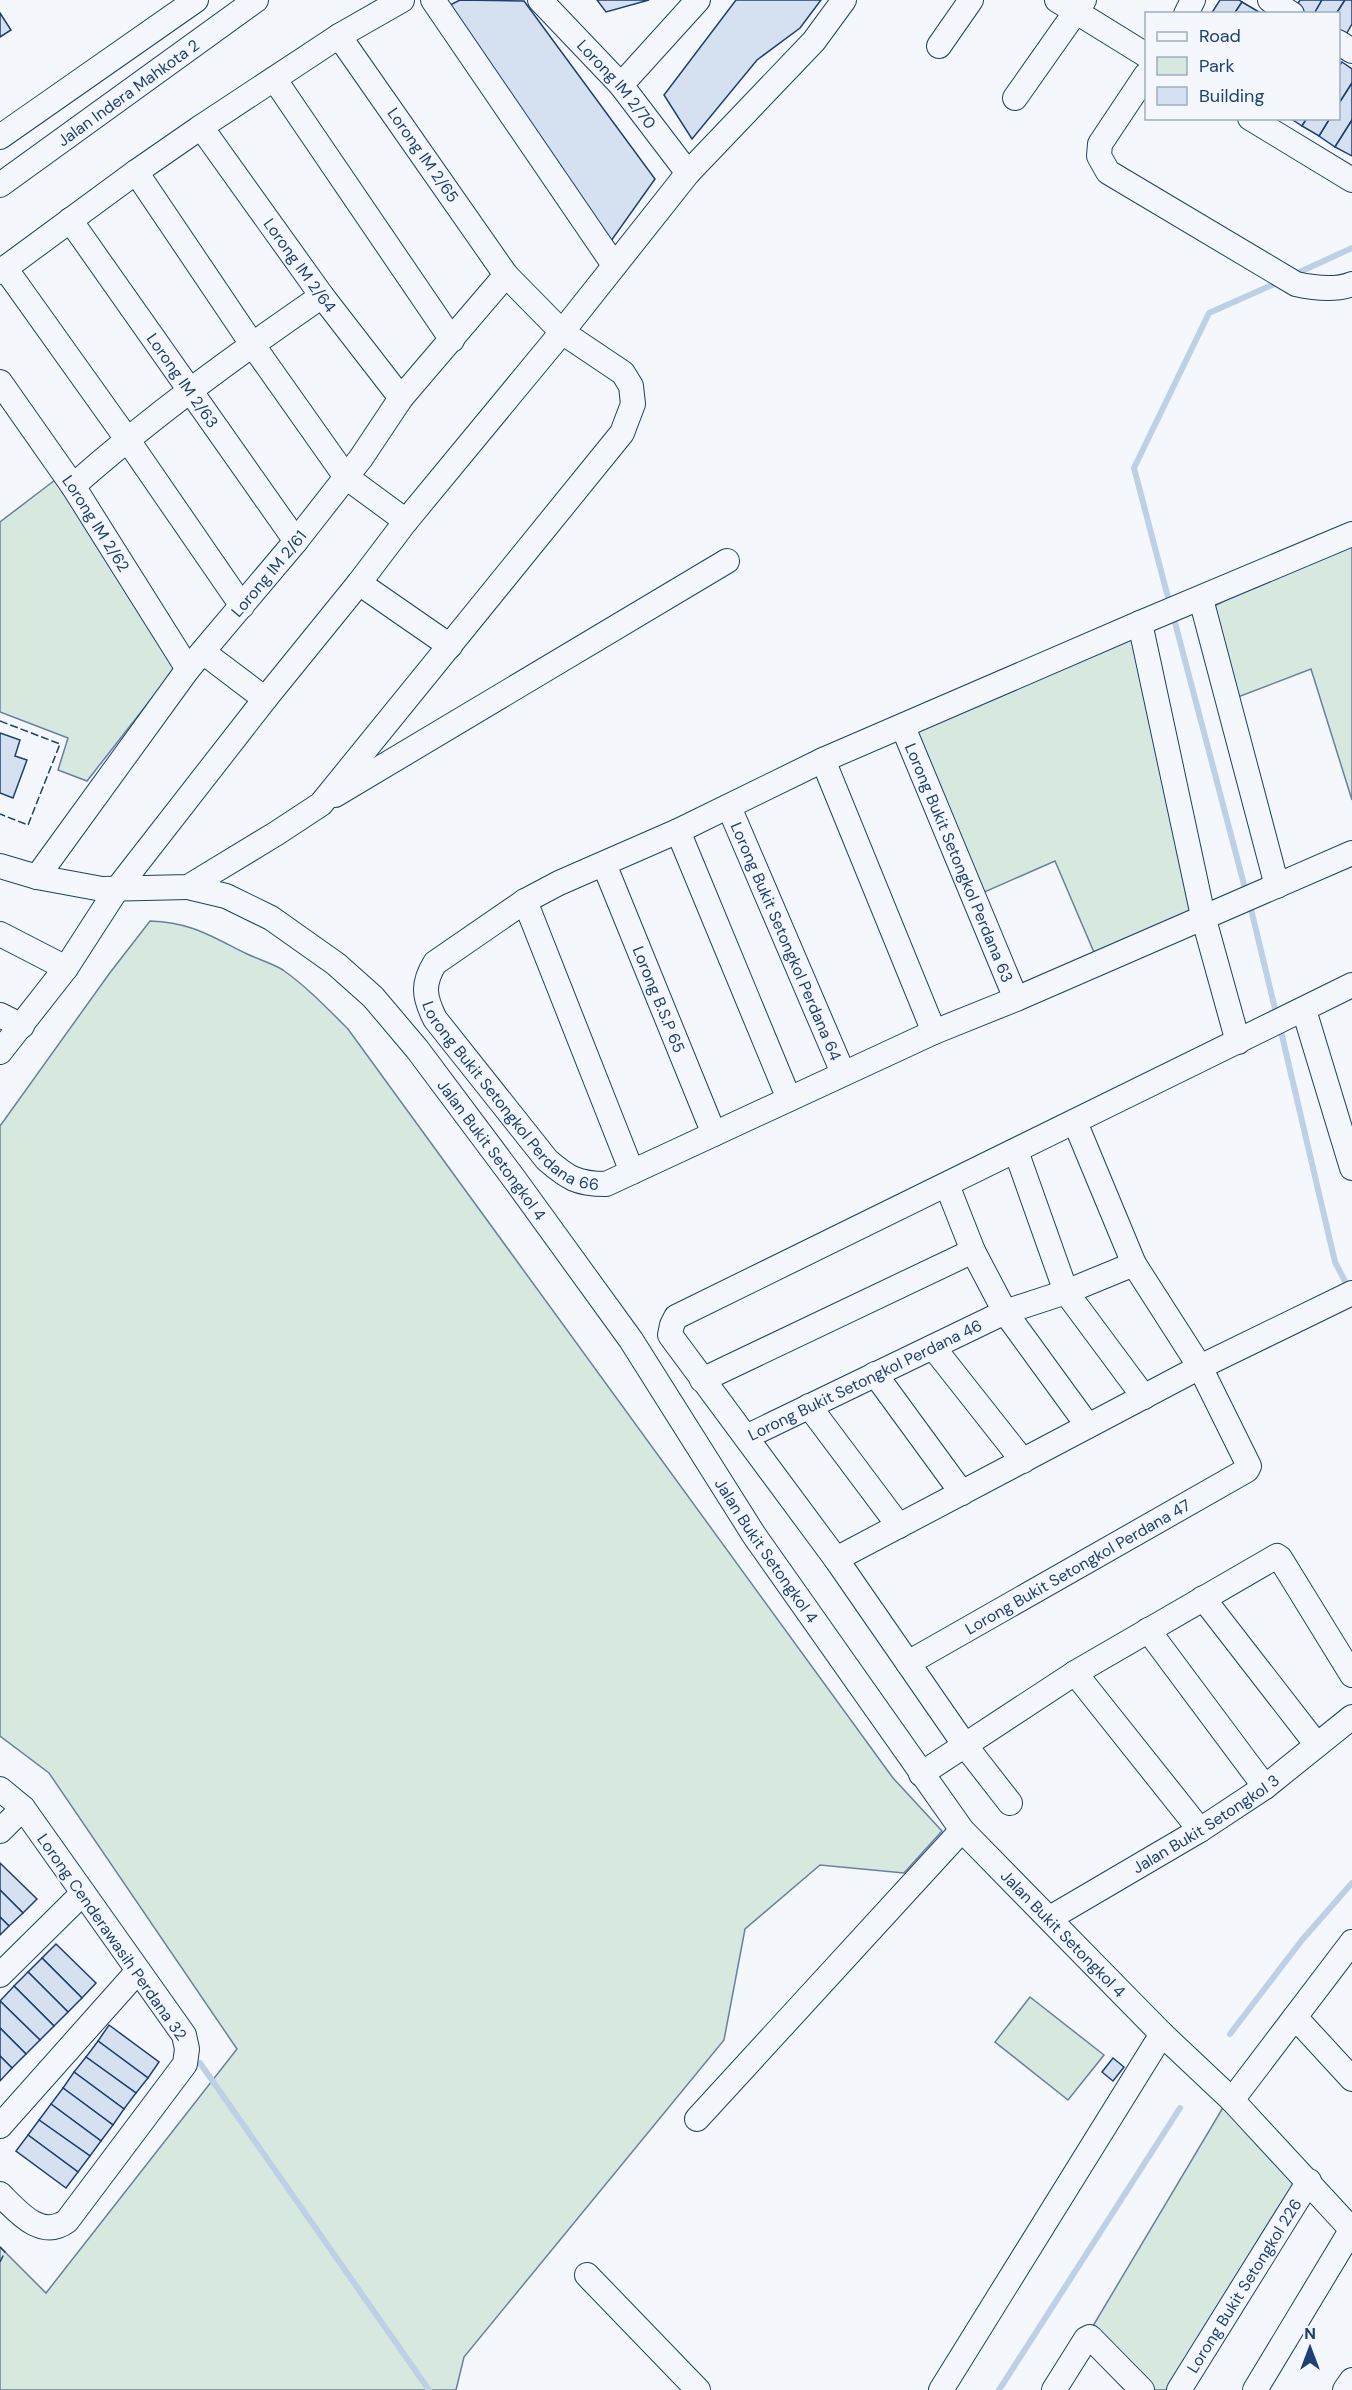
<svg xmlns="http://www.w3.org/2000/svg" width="1352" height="2390" viewBox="0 0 1352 2390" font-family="'DM Sans',sans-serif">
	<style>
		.green { fill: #d7e8df; stroke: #687fa3; stroke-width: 1.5 }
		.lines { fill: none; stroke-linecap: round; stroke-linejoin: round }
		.stream { stroke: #bed0e5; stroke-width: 6 }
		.building { fill: #d5e0f0; stroke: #1d3f73; stroke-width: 1.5 }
		.minor-casing { stroke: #1d3f73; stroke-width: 26 }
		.minor { stroke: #f4f7fb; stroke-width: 24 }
		.fence { stroke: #1d3f73; stroke-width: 1.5; stroke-dasharray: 8 3; stroke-linecap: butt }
		.labels { text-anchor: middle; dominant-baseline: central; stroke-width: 4.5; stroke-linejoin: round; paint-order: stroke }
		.street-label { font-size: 16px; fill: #1d3f73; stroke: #f4f7fb }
	</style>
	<rect width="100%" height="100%" fill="#f4f7fb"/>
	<g class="green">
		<path d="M55,480L177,666L87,781L58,770L68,738L0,712V522Z"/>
		<path d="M1352,537V800L1311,669L1238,697L1214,606Z"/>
		<path d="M1140,623L1193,910L1096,957L1055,861L973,897L903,727Z"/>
		<path d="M150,921C190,922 211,936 245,953C257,959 272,963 283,970C307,987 327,1008 348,1029L893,1778L942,1831L904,1873L820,1865L745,1929L724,2040L464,2357L456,2390H0V2247L46,2293L237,2049L49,1773L0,1736V1126L109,974Z"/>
		<path d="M1030,1997L1104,2055L1068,2100L995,2042Z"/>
		<path d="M1231,2094L1308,2176L1174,2390H1146L1090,2331Z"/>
	</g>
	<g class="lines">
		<g class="stream">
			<path d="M1293,275L1352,248"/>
			<path d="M1170,605L1134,468L1209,313L1281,281"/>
			<path d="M1173,615L1246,892"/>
			<path d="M1250,905L1277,1017"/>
			<path d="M1280,1027L1335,1262L1349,1289"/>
			<path d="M1230,2034L1302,1940L1352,1883"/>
			<path d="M200,2063L429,2390"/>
			<path d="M999,2390L1180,2108"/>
		</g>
	</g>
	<g class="building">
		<path d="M460,0L524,1L655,179L611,241L448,6Z"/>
		<path d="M597,0H649L606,12Z"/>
		<path d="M736,0H821L800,28L757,60L692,139L664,95Z"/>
		<path d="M1220,0H1239L1242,2L1234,14H1211Z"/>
		<path d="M1300,0H1322L1314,14H1303L1295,8Z"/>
		<path d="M1322,0H1345L1336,14H1314Z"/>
		<path d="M1345,0H1352V24L1344,38L1338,35V14H1336Z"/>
		<path d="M1242,2L1259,12L1257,14H1234Z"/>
		<path d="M0,13L11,30L0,37Z"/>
		<path d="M1342,62L1352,69V83L1338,105V67Z"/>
		<path d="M1352,83V120L1335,147L1319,136L1330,118H1338V105Z"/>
		<path d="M1290,118H1307L1302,126Z"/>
		<path d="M1307,118H1330L1319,136L1302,126Z"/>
		<path d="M1352,120V156L1335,147Z"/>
		<path d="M0,733L20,740L15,756L27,760L13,798L0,793Z"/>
		<path d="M0,1863L37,1899L23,1913L0,1890Z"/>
		<path d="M0,1890L23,1913L9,1926L0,1917Z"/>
		<path d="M0,1917L9,1926L0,1935Z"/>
		<path d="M56,1944L96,1983L82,1998L42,1958Z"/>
		<path d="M42,1958L82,1998L68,2012L28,1972Z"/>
		<path d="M28,1972L68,2012L54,2026L14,1986Z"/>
		<path d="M14,1986L54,2026L40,2040L0,2001Z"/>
		<path d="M0,2001L40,2040L26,2054L0,2028Z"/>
		<path d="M109,2025L159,2062L148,2078L98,2041Z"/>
		<path d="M0,2028L26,2054L12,2068L0,2056Z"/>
		<path d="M98,2041L148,2078L136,2093L86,2057Z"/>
		<path d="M0,2056L12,2068L0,2081Z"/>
		<path d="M86,2057L136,2093L124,2109L74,2072Z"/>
		<path d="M1113,2058L1124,2067L1113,2081L1102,2072Z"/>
		<path d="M74,2072L124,2109L113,2125L63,2088Z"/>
		<path d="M63,2088L113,2125L101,2141L51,2104Z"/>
		<path d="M51,2104L101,2141L90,2156L39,2120Z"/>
		<path d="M39,2120L90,2156L78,2172L28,2135Z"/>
		<path d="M28,2135L78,2172L66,2188L16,2151Z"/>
	</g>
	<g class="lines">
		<g class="minor-casing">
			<g id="minor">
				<path d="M433,0L614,265"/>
				<path id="s1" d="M540,0L621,85L688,173"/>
				<path d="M1057,0L1146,55"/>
				<path d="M1270,0L1292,14"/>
				<path d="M1186,14L1193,0"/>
				<path d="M1338,42L1352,51"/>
				<path d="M939,46L971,0"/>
				<path d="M1146,75L1100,144L1099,156L1108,172L1296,284C1314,288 1335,291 1352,284"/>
				<path d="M275,80L452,340"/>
				<path d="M621,85L698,0"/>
				<path d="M1015,98L1084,0"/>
				<path d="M1250,118L1352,180"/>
				<path id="s2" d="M201,127L322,296L401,398"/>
				<path d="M0,137L196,0"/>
				<path d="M136,172L252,344L346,477L406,521"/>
				<path id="s3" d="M0,185L256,0"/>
				<path id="s4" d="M70,220L296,541"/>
				<path d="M5,268L127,439L242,606"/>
				<path d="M0,272L136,172L201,127L339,36L402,0"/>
				<path id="s5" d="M0,382L73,486L188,669"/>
				<path d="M73,486C152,416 236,355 322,296"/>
				<path id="s6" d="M1352,534L1140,623L823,760L678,831L559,883L525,901L435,963C422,984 424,997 435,1019L547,1160C568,1178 577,1184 606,1184L934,1032L1016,999L1352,853"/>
				<path d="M359,583L450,646"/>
				<path d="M1201,599L1277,886"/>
				<path d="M1140,623L1203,916L1238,1042"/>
				<path d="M203,652L265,699"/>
				<path id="s7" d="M903,727L1016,999"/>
				<path d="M823,760L934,1032"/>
				<path d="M335,795L727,561"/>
				<path id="s8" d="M729,807L843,1073"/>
				<path d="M678,831L789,1099"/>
				<path id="s9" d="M604,864L714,1134"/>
				<path d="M0,866L37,877L102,889L188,887L277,833L321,804L622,433L633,404L631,386L623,373L562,332L506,275L339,36"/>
				<path id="s10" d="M37,877L188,669L296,541L361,458L401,398L506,275"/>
				<path id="s11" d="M188,887L226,896L271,918L336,964L373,997L417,1049L515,1180L631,1340L754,1535L962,1830L1162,2034L1232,2100L1352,2230"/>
				<path d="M525,901L632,1172"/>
				<path d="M0,934L66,968"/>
				<path d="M1304,1010L1352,1168"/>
				<path d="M0,1015L22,1026"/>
				<path d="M0,1052L66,968L117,889L265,699L359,583L406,521L562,332L688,173L814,41L844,0"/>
				<path d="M1016,1151L1066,1292L1144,1397"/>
				<path d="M947,1185L973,1251L1005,1312L1088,1426"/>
				<path d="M933,1347L1023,1461"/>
				<path d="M875,1374L962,1493"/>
				<path d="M702,1380L973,1251"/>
				<path d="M809,1406L899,1526"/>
				<path id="s12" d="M746,1437L1005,1312L1066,1292L1134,1264"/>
				<path d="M836,1559L1200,1367L1352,1293"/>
				<path d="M1203,1598L1317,1745"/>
				<path d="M1148,1630L1265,1787"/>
				<path id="s13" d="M908,1663L1247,1470L1249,1466L1200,1367L1134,1264L1075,1122"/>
				<path d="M1075,1673L1200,1830"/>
				<path d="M921,1774L1075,1673L1277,1556L1280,1558L1352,1675"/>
				<path d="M0,1789L23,1808L184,2035L187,2049L185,2064L67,2221C41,2240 18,2212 0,2194"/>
				<path d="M1010,1803L964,1744L836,1559L670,1335L672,1325L676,1317L1352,985"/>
				<path d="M0,1831L23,1808"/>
				<path id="s14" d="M1050,1918L1200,1830L1265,1787L1352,1717"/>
				<path d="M0,1975L83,1893"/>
				<path d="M1295,2017L1352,2079"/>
				<path d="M1232,2100L1352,1942"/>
				<path d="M697,2119L962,1830"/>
				<path d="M0,2126L138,1971"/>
				<path d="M587,2275L698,2390"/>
				<path d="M941,2390L1162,2034"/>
				<path d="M1054,2390L1086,2339L1090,2337L1142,2390"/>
				<path id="s15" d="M1179,2390L1309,2181"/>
				<path d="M1255,2390L1352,2229"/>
				<path d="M1345,2390L1352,2380"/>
			</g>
		</g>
		<use href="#minor" class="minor"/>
		<g class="fence">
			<path d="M0,721L60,744L28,825L0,814"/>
			<path d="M0,2247L5,2252L0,2262"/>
		</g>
	</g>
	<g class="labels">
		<g class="street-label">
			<text stroke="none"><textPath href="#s1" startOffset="114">Lorong IM 2/70</textPath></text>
			<text stroke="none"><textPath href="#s3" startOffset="158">Jalan Indera Mahkota 2</textPath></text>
			<text transform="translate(423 155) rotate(55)">Lorong IM 2/65</text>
			<text stroke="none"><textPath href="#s2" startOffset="170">Lorong IM 2/64</textPath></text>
			<text stroke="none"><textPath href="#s4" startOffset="196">Lorong IM 2/63</textPath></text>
			<text stroke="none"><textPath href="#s5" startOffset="171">Lorong IM 2/62</textPath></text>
			<text stroke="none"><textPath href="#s10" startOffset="382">Lorong IM 2/61</textPath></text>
			<text stroke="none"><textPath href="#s7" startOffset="147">Lorong Bukit Setongkol Perdana 63</textPath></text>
			<text stroke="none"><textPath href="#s8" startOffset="146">Lorong Bukit Setongkol Perdana 64</textPath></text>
			<text stroke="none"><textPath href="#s9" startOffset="146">Lorong B.S.P 65</textPath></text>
			<text stroke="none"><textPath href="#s6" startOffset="1184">Lorong Bukit Setongkol Perdana 66</textPath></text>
			<text stroke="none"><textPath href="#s11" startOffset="412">Jalan Bukit Setongkol 4</textPath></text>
			<text stroke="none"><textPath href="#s12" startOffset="132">Lorong Bukit Setongkol Perdana 46</textPath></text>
			<text stroke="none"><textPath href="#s11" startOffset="898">Jalan Bukit Setongkol 4</textPath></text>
			<text stroke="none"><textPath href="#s13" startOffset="195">Lorong Bukit Setongkol Perdana 47</textPath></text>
			<text stroke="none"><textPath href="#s14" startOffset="182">Jalan Bukit Setongkol 3</textPath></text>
			<text stroke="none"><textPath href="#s11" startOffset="1384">Jalan Bukit Setongkol 4</textPath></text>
			<text transform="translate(112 1937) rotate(55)">Lorong Cenderawasih Perdana 32</text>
			<text stroke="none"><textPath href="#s15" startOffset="123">Lorong Bukit Setongkol 226</textPath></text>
		</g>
	</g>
	<rect x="1145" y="12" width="195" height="108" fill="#f4f7fb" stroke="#9eadc5" stroke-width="1.5"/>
	<rect x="1157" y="32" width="30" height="9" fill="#f4f7fb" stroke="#9eadc5" stroke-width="1.5"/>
	<text x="1199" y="42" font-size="18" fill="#1d3f73">Road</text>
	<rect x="1157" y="57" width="30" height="18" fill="#d7e8df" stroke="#9eadc5" stroke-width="1.5"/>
	<text x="1199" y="72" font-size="18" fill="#1d3f73">Park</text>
	<rect x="1157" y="87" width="30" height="18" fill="#d5e0f0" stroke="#9eadc5" stroke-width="1.5"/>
	<text x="1199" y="102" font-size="18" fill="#1d3f73">Building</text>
	<g transform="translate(1310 2348)" stroke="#f4f7fb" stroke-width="4.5" paint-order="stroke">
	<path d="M0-4.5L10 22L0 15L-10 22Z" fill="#1d3f73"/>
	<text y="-9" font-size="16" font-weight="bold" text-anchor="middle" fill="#1d3f73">N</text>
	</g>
</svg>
